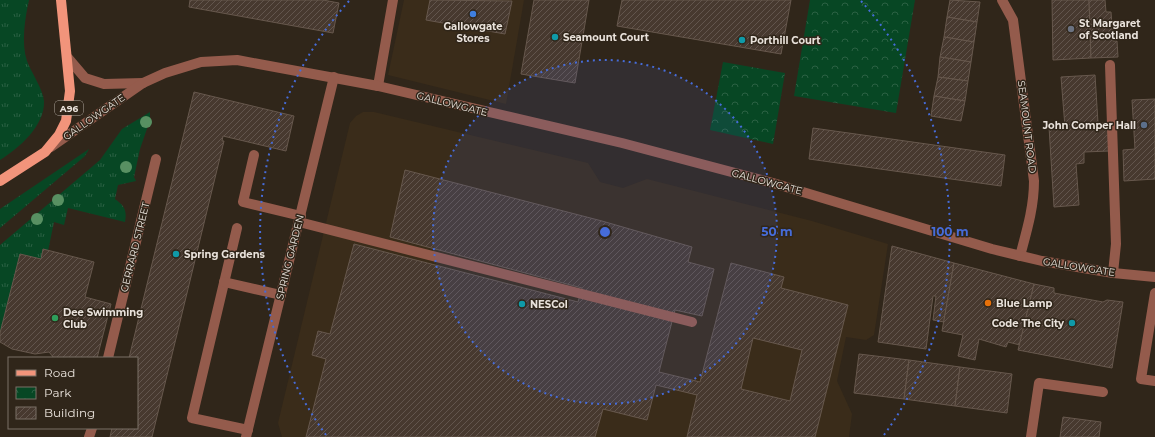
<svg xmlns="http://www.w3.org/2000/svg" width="1155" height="437" viewBox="0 0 1155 437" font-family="Montserrat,sans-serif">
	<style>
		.built { fill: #3a2c1a }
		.grass { fill: url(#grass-tufts) }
		.park { fill: url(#park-crowns) }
		.building { fill: url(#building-hatch); stroke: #67584d; fill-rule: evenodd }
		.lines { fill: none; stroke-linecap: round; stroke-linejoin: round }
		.minor { stroke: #945b4c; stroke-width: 10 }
		.major { stroke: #f2947b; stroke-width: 10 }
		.tree { fill: #589062 }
		.ring { fill: none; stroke: #466cd9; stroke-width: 2; stroke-dasharray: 2 4 }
		.shop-dot { fill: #3f7fe0; stroke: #30261a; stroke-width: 1.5 }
		.worship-dot { fill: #6b7280; stroke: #30261a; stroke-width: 1.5 }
		.culture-dot { fill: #0f9aa8; stroke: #30261a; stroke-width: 1.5 }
		.service-dot { fill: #5c6f8a; stroke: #30261a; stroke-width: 1.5 }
		.food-dot { fill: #e8710a; stroke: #30261a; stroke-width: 1.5 }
		.leisure-dot { fill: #2e9e5b; stroke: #30261a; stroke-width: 1.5 }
		.labels { text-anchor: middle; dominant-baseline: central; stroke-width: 3; stroke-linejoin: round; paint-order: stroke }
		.shield { fill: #30261a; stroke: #b2aaa1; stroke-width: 1 }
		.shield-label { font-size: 9px; font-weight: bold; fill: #e9e2db }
		.poi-label { font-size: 10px; font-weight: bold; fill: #e9e2db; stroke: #30261a; text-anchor: start }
		.street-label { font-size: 10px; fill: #e9e2db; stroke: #30261a }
		.centre { fill: #466cd9; stroke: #30261a; stroke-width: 2 }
		.ring-label { font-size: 12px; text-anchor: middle; font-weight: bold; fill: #466cd9; stroke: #30261a; stroke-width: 3; stroke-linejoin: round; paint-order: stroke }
	</style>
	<defs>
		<pattern id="grass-tufts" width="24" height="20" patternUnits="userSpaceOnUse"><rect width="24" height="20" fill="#074724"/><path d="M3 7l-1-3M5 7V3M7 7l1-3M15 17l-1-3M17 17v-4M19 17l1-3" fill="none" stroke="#2b6143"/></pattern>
		<pattern id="park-crowns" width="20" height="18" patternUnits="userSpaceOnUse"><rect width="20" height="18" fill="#074724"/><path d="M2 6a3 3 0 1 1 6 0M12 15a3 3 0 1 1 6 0" fill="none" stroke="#2b6143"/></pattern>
		<pattern id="building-hatch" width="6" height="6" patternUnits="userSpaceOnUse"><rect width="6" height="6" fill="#47392f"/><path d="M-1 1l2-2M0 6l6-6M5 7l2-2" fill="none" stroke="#62554d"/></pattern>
	</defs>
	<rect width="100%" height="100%" fill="#30261a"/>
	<g class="built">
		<path d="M404,0H524L506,104L388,75Z"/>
		<path d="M363,112H374L588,163L600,182L623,188L647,179L812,221L888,244L874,335L866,340L846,337L837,381L852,414L849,437H282L278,423L350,123L356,116Z"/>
	</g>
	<g class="grass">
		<path d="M0,0H29C25,18 21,43 27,61C31,72 43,89 44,101C45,126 19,148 0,160Z"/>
		<path d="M150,112V120L140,149L134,177L136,181L118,185L115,199C125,206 127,211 125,222L68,208L64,225L54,222L48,251L43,249L41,259L20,254L0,333V245L100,160L122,129Z"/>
		<path d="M89,149L85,156L0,228V209Z"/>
	</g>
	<g class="park">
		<path d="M810,0H915L896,113L794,96Z"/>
		<path d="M723,62L785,73L773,144L710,130Z"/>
	</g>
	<g class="building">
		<path d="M190,0H323L339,3L333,33L189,7Z"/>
		<path d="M430,0L512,1L505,34L426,20Z"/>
		<path d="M534,0H589L575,83L521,74Z"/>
		<path d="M622,0H791L781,54L617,26Z"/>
		<path d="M950,0L980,2L977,22L947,17Z"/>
		<path d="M1052,0H1089L1091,58L1053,60Z"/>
		<path d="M1089,0H1105L1106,12H1111L1113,41H1117L1118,57L1091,58Z"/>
		<path d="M947,17L977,22L974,42L944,37Z"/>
		<path d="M944,37L974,42L971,62L940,57Z"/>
		<path d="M940,57L971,62L968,81L938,77Z"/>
		<path d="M1095,75L1098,123H1107L1109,151L1084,152V163L1076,164L1079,205L1054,207L1049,127H1065L1061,77Z"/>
		<path d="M938,77L968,81L965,101L934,96Z"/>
		<path d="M194,92L294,116L286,151L223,136L222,141H224L152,437H110L112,428H137V358H129Z"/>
		<path d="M934,96L965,101L961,121L931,116Z"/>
		<path d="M1155,99V179L1124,181L1123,150L1135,149L1132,100Z"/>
		<path d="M813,128L1005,155L1001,186L809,159Z"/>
		<path d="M405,170L602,221L692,247L688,262L714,269L702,316L675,310L659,372L700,382L731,263L784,277L781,288L848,305L815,437H687L697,395L656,385L647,420L603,409L595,437H306L326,359L312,355L318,331L330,334L354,244L578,302L582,288L390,237ZM753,338L802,350L790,401L741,389Z"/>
		<path d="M892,246L954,263L944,322L933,320L936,296H933L926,349L878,342Z"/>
		<path d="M43,249L94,262L85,297L111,304L97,358H54L49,352L35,354L12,349L0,342V333L20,254L41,259Z"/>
		<path d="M954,263L1034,284L1020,345L1008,342L1006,347L979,339L975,360L958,356L963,335L942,331Z"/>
		<path d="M1034,284L1054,288V293L1103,302L1107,300L1123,302L1112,368L1018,350Z"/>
		<path d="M859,354L909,360L904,399L854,393Z"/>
		<path d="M909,360L960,367L955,406L904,399Z"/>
		<path d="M960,367L1012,374L1007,413L955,406Z"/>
		<path d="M1063,417L1101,422L1099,437H1060Z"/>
	</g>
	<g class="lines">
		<g class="minor">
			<path d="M1002,0L1013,20L1034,181C1034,207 1027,230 1020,256"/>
			<path d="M68,58L85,78L104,84L143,83"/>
			<path d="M1110,65L1116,244L1113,273"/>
			<path d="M378,86L393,0"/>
			<path d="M51,147L143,83L165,73L201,62L237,60L378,86L622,143L773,183L992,249L1042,261L1113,273L1155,277"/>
			<path d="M254,155L243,202L301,216"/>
			<path d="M299,222L692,322"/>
			<path d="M237,228L192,418L248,430"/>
			<path d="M224,282L281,295"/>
			<path d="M1155,293L1141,379L1155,381"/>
			<path d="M108,358L156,159"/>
			<path d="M89,437L92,428"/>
			<path d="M246,437L334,77"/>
			<path d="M1031,437L1039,383L1103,392"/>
		</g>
		<path class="major" d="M0,181L45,152L59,135L66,121L70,91L61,0"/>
	</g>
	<g class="tree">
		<circle cx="146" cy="122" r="6"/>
		<circle cx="126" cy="167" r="6"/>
		<circle cx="58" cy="200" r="6"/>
		<circle cx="37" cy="219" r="6"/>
	</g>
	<circle cx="605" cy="232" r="172" fill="#466cd9" fill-opacity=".12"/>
	<g class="ring">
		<circle cx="605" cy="232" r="172"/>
		<path d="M326 435A345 345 0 0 1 349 1M861 1A345 345 0 0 1 884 435"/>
	</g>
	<circle class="shop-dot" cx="473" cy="14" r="4"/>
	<circle class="worship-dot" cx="1071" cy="29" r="4"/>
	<g class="culture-dot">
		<circle cx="555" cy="37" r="4"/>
		<circle cx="742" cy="40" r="4"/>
		<circle cx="176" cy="254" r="4"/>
		<circle cx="522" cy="304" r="4"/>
		<circle cx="1072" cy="323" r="4"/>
	</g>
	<circle class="service-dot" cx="1144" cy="125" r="4"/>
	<circle class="food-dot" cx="988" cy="303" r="4"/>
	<circle class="leisure-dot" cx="55" cy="318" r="4"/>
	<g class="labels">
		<rect class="shield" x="55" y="101" width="28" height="14" rx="3"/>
		<g class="shield-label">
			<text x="69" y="108">A96</text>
		</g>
		<g class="poi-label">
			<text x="1079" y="23">St Margaret<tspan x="1079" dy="12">of Scotland</tspan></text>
			<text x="473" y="26" text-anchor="middle">Gallowgate<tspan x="473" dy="12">Stores</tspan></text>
			<text x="563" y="37">Seamount Court</text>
			<text x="750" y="40">Porthill Court</text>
			<text x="1136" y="125" text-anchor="end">John Comper Hall</text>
			<text x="184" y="254">Spring Gardens</text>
			<text x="996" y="303">Blue Lamp</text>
			<text x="530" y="304">NESCol</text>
			<text x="63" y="312">Dee Swimming<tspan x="63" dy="12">Club</tspan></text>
			<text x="1064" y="323" text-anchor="end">Code The City</text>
		</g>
		<g class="street-label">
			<text transform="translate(452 104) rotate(14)">GALLOWGATE</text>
			<text transform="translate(94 117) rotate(-35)">GALLOWGATE</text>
			<text transform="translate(1027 127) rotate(83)">SEAMOUNT ROAD</text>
			<text transform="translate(767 182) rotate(15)">GALLOWGATE</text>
			<text transform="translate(135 247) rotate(-76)">GERRARD STREET</text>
			<text transform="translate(290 257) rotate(-76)">SPRING GARDEN</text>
			<text transform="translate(1079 267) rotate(9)">GALLOWGATE</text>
		</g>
	</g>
	<circle cx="605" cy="232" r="6" class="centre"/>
	<g class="ring-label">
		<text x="777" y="236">50 m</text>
		<text x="950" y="236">100 m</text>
	</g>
	<rect x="8" y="357" width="130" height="72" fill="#30261a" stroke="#7a7167"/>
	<rect x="16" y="370" width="20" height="6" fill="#f2947b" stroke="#7a7167"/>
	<text x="44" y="377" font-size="12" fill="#e9e2db">Road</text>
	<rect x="16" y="387" width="20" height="12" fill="url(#park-crowns)" stroke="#7a7167"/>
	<text x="44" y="397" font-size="12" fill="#e9e2db">Park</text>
	<rect x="16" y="407" width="20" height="12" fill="url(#building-hatch)" stroke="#7a7167"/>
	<text x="44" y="417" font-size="12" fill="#e9e2db">Building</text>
</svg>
